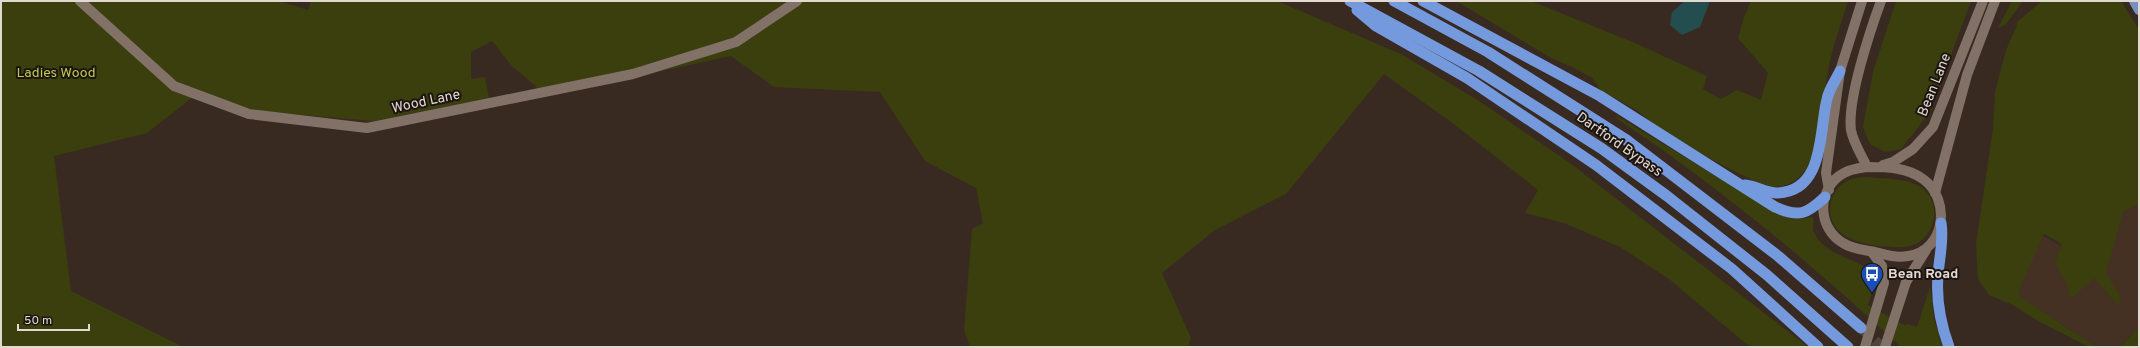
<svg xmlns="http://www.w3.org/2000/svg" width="2140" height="348" viewBox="0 0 2140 348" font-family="Overpass,sans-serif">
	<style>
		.built { fill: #453124 }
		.green { fill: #3a3f0d }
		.water { fill: #234d4f }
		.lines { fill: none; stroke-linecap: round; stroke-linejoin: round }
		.trunk-tunnel { stroke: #52443c; stroke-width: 11; stroke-dasharray: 11 5.5; stroke-linecap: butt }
		.minor { stroke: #817166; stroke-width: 10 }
		.secondary { stroke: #817166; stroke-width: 10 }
		.primary { stroke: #7790bf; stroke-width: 10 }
		.trunk { stroke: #749add; stroke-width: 11 }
		.labels { text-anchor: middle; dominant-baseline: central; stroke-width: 4; stroke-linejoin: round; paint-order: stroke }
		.park-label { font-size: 14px; fill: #bdca4f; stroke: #1b1410 }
		.street-label { font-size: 14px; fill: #e3d9d3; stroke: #1b1410 }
		.poi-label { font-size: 14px; font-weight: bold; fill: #e3d9d3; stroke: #1b1410; text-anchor: start }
	</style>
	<rect width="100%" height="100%" fill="#392a21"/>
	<path class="built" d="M2139,204V326L2121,347H2096L2015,294L2042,235L2081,258L2123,212Z"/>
	<g class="green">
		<path d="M1,1H279L308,10L311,1H1277L1401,54L1479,101L1570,163L1808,347H1750L1669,279L1620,247L1564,223L1525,213L1538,190L1455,125L1384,74L1286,194L1215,230L1162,273L1191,338L1188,347H970L964,330L972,229L983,223L976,188L925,161L880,92L774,87L731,56L547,96L511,65L492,41L471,52V79L485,77L489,98L374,121L268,112L193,97L147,133L54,156L71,291L183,347H1Z"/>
		<path d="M1456,1H1531L1635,43L1707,76L1703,89L1721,99L1737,90L1761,100L1768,73L1738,38L1744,17L1751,1H1848C1840,26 1831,51 1827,77C1822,104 1819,133 1810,160C1805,175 1791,187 1774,187C1755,186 1653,128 1643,115C1639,110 1609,95 1601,91L1592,78L1572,67L1553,59Z"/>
		<path d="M1896,1H1971L1930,112L1901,149L1885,152L1870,144L1863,127L1873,72Z"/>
		<path d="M2012,1H2023L2006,24L1998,28Z"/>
		<path d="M2042,1H2121L2139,30V204L2123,212L2106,273L2121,298L2119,306L2094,278L2073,297H2070L2067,284L2055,263L2062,244L2044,234L2018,292L2020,296C2045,314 2071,330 2097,347H2089L2038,321L2013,305L1989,295L1978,279L1976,244L1993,129L1995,92L2006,50L2016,28L2017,22Z"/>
		<path d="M1617,116L1784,217L1797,219L1813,217C1815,223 1811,228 1814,232C1822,252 1848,257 1865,267L1867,266C1878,279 1873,290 1868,305L1906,326L1907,324L1917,327L1930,287L1934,318L1942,347H1901C1812,264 1718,186 1616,118Z"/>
		<path d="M1868,177C1884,179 1905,178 1919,186C1947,203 1934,247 1902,247C1883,247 1855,245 1840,232C1824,218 1828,191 1847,181C1854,178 1861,177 1868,177Z"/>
		<path d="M2139,326V347H2121Z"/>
	</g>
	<path class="water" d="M1685,1H1710L1700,27L1682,35L1670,25L1672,12Z"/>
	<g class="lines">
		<path class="trunk-tunnel" d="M1863,329L1881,347"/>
		<path class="minor" d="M80,1L174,86L249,114L367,128L633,74L736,42L797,1"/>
		<g class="secondary">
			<path d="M1883,165L1893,162L1913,149L1933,127L1983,1"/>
			<path d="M1867,167C1887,167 1906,167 1923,179C1952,200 1945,251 1908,256C1896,258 1886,255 1875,252C1864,250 1852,249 1843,243C1819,229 1816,194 1839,176C1847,170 1857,168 1867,167Z"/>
			<path d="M1867,167C1862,156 1853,142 1851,130C1847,100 1870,31 1881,1"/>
			<path d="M1829,190L1826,173L1840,71L1862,1"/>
			<path d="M1935,193L1967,75L1995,1"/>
			<path d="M1865,347L1884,283L1882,266L1872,252"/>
			<path d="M1885,347L1906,282L1926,250"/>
		</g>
		<path class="primary" d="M2134,1L2139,10"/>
		<g class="trunk">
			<path d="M1350,1L1479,71L1601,148L1667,196L1767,275L1848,347"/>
			<path d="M1394,1L1488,52L1628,141L1778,256L1861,328"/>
			<path d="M1423,1L1600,96L1775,207C1799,218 1807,214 1825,197"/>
			<path d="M1357,10L1376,26L1467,78L1596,165L1732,269L1818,347"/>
			<path d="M1745,185C1756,186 1766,193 1777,193C1825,192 1819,130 1827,99C1829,89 1836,80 1840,71"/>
			<path d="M1941,223C1944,241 1939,258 1938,276C1936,300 1941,325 1949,347"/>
		</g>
	</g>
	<defs>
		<g id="bus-pin" transform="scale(1.15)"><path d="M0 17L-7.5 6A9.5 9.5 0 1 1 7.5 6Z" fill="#1a4fb4" stroke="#1b1410"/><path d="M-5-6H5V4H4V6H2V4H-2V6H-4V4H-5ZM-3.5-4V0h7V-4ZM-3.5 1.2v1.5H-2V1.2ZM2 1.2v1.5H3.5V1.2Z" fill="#fff"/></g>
	</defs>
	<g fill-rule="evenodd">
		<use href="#bus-pin" x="1872" y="274"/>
	</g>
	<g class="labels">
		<g class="park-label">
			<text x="56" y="73">Ladies Wood</text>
		</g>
		<g class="street-label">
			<text transform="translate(1935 85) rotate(-68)">Bean Lane</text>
			<text transform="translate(426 102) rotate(-12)">Wood Lane</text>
			<text transform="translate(1619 145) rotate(35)">Dartford Bypass</text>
		</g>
		<g class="poi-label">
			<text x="1888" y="274">Bean Road</text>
		</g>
	</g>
	<rect width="2140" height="348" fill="none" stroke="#e3d9d3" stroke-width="4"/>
	<path d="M18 324v6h71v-6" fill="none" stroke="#e3d9d3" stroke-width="2"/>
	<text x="24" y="324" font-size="12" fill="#e3d9d3" stroke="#1b1410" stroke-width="3" paint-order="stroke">50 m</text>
</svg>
